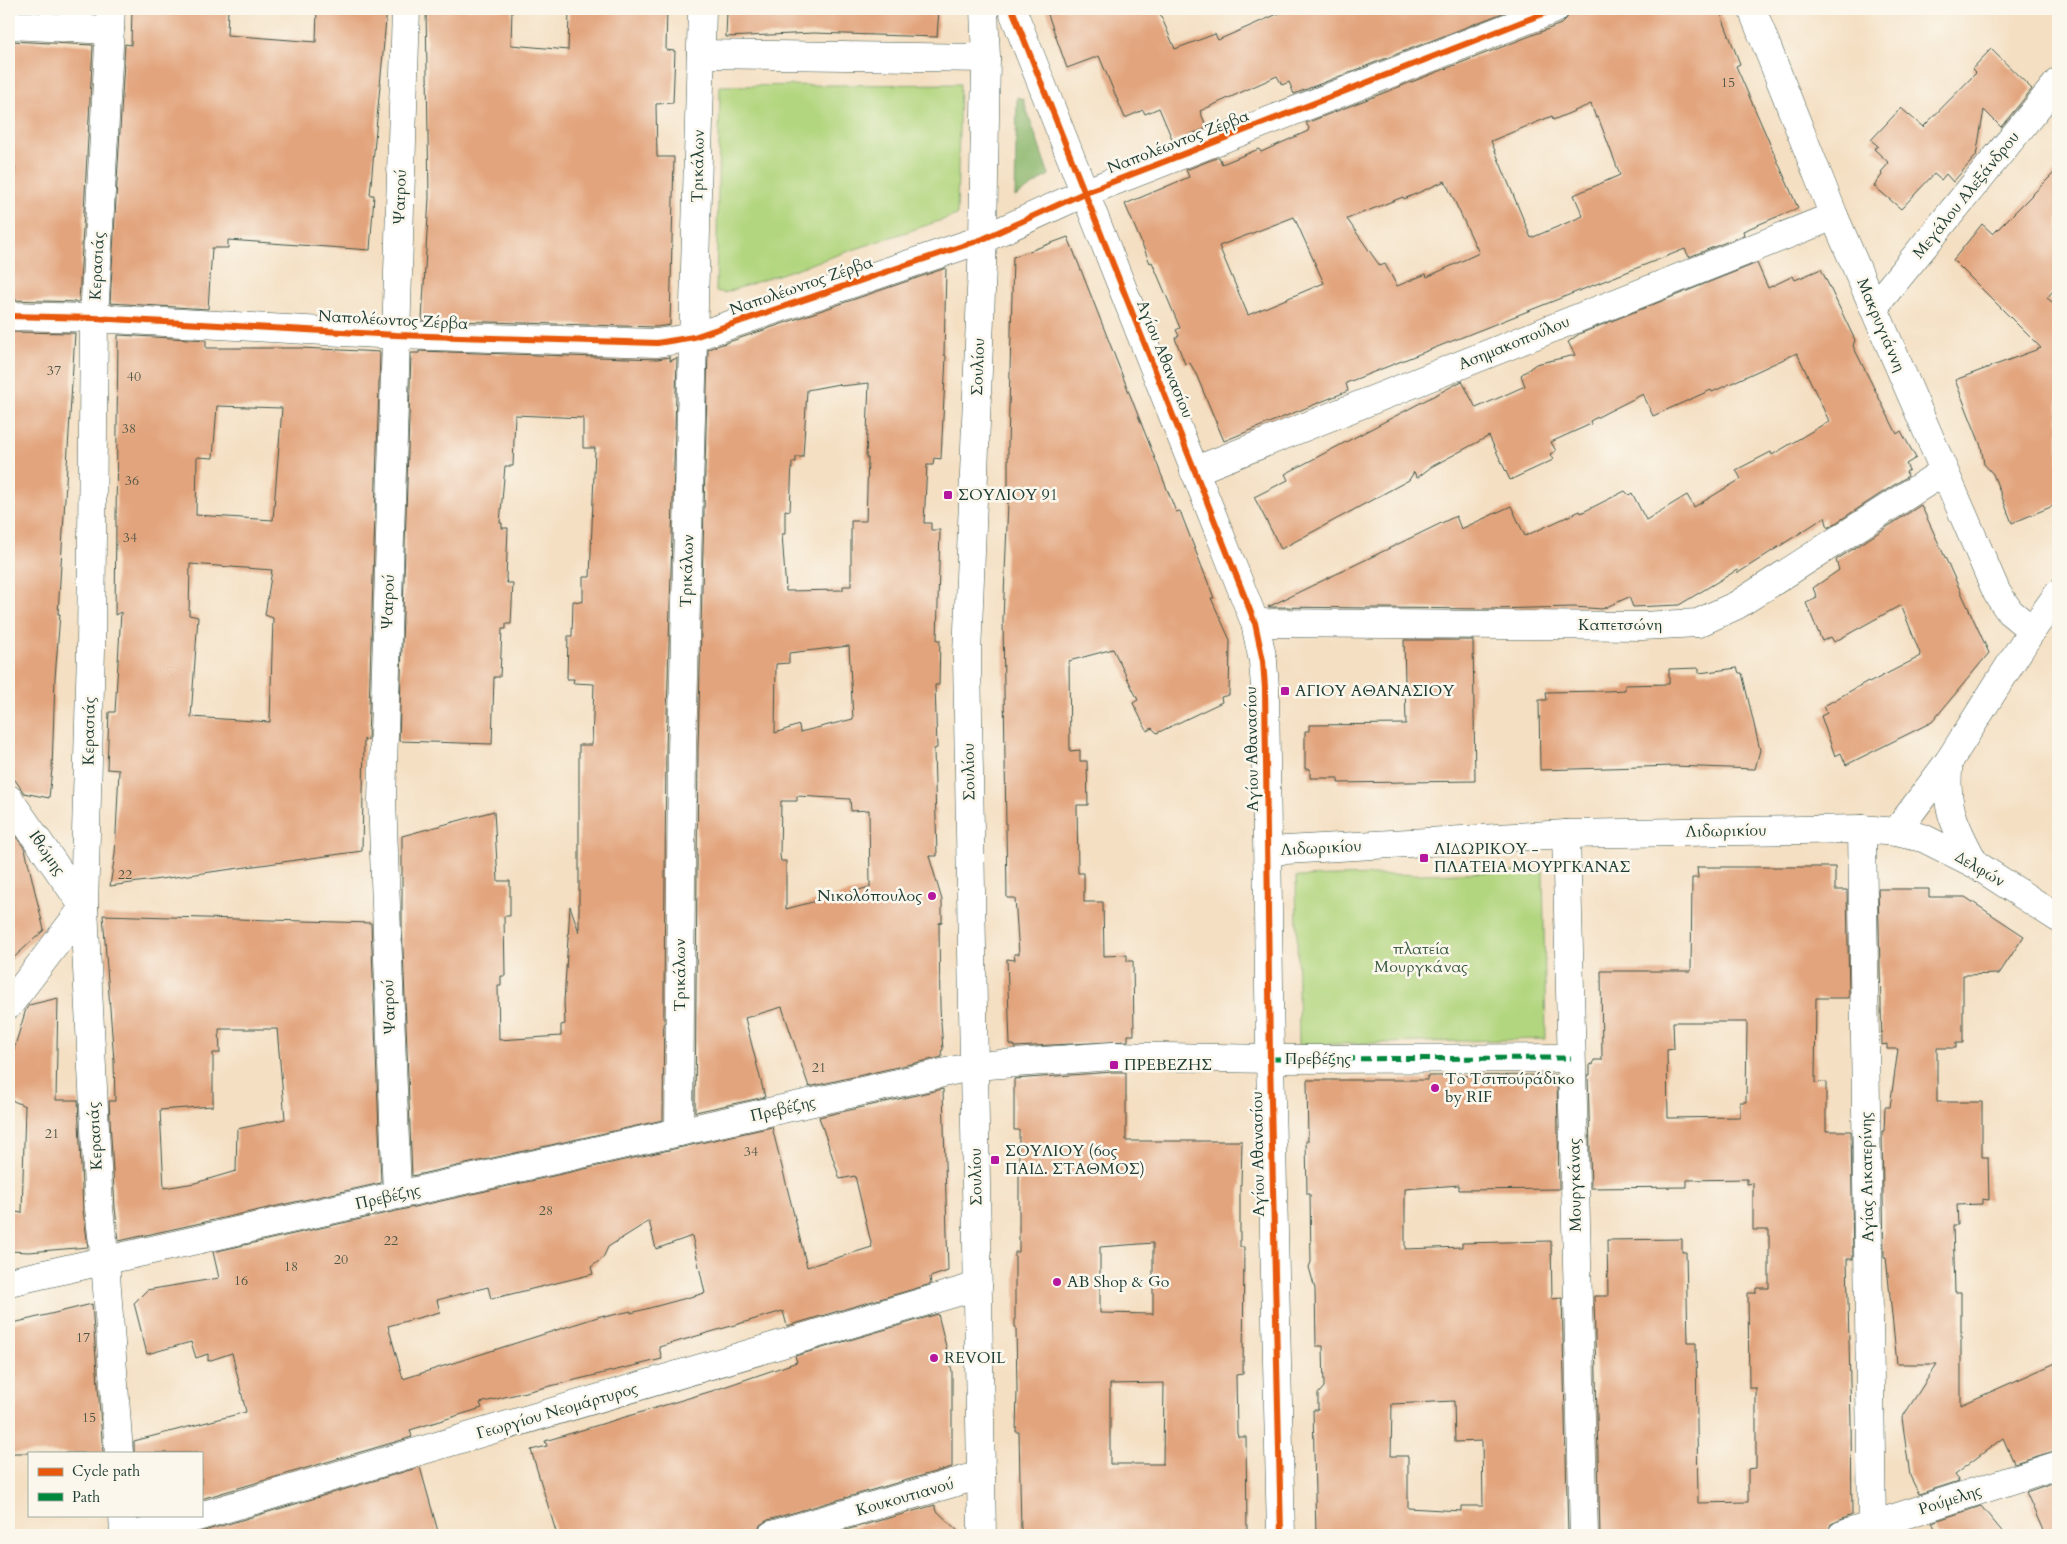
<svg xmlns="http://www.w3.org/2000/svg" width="2067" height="1544" viewBox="0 0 2067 1544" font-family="Cardo,serif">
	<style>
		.green { fill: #b2d67f; stroke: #688a5a }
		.forest { fill: #8db76e; stroke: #567a51 }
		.building { fill: #e2a47d; fill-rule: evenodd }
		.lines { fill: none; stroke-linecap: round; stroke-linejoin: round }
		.minor-casing { stroke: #3f5549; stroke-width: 29 }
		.minor { stroke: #fff; stroke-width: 28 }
		.quiet { stroke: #00873e; stroke-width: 5; stroke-dasharray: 10 5; stroke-linecap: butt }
		.cycleway-casing { stroke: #fbf7ec; stroke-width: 9 }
		.cycleway { stroke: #e8590c; stroke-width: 6 }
		.poi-dot { fill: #b5179e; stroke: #fbf7ec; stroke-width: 2 }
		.labels { text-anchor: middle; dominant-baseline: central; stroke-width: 5; stroke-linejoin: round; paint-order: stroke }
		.number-label { font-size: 14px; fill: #505746 }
		.street-label { font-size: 16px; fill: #1f3d34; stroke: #fbf7ec }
		.poi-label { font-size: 16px; fill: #1f3d34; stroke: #fbf7ec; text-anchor: start }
		.park-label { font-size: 16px; fill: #3c5c43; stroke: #fbf7ec }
	</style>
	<rect width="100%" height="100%" fill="#fbf7ec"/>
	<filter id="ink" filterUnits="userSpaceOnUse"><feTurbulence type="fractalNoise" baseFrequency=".02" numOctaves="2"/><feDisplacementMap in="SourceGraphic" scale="10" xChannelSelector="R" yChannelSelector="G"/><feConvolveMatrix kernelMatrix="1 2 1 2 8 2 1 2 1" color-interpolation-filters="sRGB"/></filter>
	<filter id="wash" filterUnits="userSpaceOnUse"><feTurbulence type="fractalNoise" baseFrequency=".0096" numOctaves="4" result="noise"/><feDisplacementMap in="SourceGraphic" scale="20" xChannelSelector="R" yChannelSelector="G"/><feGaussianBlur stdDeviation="1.12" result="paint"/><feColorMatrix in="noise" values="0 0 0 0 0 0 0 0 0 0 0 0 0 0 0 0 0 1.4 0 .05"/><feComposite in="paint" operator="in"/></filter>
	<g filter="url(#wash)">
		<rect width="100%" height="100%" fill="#f4dfc2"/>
		<g class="green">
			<path d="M960,84L957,215L724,293L716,291L720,86Z"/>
			<path d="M1543,871L1546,1039L1299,1045L1296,877Z"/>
		</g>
		<path class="forest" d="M1017,97L1023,99L1049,175L1015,197Z"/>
		<g id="blocks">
			<g class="building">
				<path d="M132,9H228L227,35L316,42L317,9H387L370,195H374L370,250L228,240V248H212L208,309L110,303L125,44L131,45Z"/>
				<path d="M426,9H512L511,45L568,50L569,9H667L666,50L675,51L673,103L656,104L657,157H674L670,325L656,327L422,320L429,198Z"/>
				<path d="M727,9H939L937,37L814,33L726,37Z"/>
				<path d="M1046,9H1158L1175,49L1215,34L1218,40L1289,9H1513L1294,94L1289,82L1282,85L1277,76L1200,111L1207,128L1173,141L1159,108L1145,114L1143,110L1125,118L1099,56L1067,68Z"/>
				<path d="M1570,9H1719L1740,64L1736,66L1798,208L1743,231L1744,235L1689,257L1685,249L1346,383L1348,391L1224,441L1196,374L1190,363L1185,364L1175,338L1179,336L1176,330L1180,328L1152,262L1150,263L1125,204L1189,177L1186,170L1219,157L1222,164L1259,149L1261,152L1308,131L1309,128L1306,123L1561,24L1567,18ZM1591,104L1596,118L1598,117L1620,175L1574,195L1583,216L1531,238L1491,141L1552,116L1553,120ZM1445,181L1479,253L1427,277L1426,274L1397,286L1385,264L1380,266L1347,219L1403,197L1404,199ZM1294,217L1324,283L1248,315L1219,246Z"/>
				<path d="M9,41L93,45L79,302L9,300V262L15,168L9,167Z"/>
				<path d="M1991,49L2032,89L2001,127L1984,110L1976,156L1953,182L1946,174L1941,180L1934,174L1901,209L1874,186L1882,175L1881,172L1889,163L1874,149L1878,146L1871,140L1901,108L1923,127L1976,73L1972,69Z"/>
				<path d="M2058,169V285L2047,298L2058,307V504L2012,523L1993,474L1984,464L1981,446L1955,380L2041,348L1953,260L1982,224L1993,234Z"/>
				<path d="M1068,237L1176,512L1180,511L1214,598H1211L1230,640L1229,695L1221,697L1222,702L1157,733L1152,728L1147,731L1133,703L1138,700L1113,649L1069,661L1070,751L1080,750V761H1087L1088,805H1077L1078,873H1084V902H1103L1104,956L1127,955V961H1133L1134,1035H1128V1041L1014,1047V1045H1010L1007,959L1015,960L1014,954H1019L1015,898H1007L1003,619L1008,502V446L1013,257Z"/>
				<path d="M1757,263L1768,288L1793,276L1795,280L1821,269L1855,340L1853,346L1897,434L1901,431L1916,458L1906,464L1909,470L1906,472L1908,476L1828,528L1825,517L1738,573L1737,570L1679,605L1633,607L1629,597L1602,609L1574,607L1490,609L1268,607L1456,516L1461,529L1511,506L1525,536L1580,511L1581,513L1625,491L1629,495L1632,493L1646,520L1687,495L1694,507L1741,479L1736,470L1771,452L1772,455L1829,421L1797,353L1712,392L1711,390L1653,416L1643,394L1590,421L1591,424L1551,442L1556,451L1550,454L1553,460L1510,480L1489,436L1431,467L1417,478L1414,472L1409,480L1281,549L1254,497L1288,480L1285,474L1462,381L1476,408L1525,386L1521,375L1536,364L1575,355L1568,342L1579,334Z"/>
				<path d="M946,268L944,355L946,356L941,459L934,458L933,465H927L924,523H931V530H940L937,640H940L939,685H935L937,748L934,749L937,856H929L942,900V922L939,923L940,1008L943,1050L941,1051L942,1057L809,1087L782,1007L745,1018L765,1097L695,1112L698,750L708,349ZM869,383L866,458H868L866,521H851V586H843V590L786,591L782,534H785V510L790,511L792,462H796V457H803L807,390L839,384L841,386ZM849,646L853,719L800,732L799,725L775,733L776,664L789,663V653ZM797,796L850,799L851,811L869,810L870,887L786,909V861H781L780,855L781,801H797Z"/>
				<path d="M9,332L75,333L58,614H60L55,678L52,769L49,798L24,793L9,771Z"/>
				<path d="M118,335L206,340V348H302L380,352L368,740L364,739L362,851L110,886L115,854L119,770L107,769L109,712H115L121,612L115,615ZM217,406L282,408L273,520L196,515L197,457L213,458ZM190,564L272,570L265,615L273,618L270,722L191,717L198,617L189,615Z"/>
				<path d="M419,351L657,359L670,357V361L677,358L666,750L663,1120L412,1176L402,924V836L494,811L498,881H510V916H504L505,976H501V986H498L499,1040L561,1036V1025L565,1024L564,1002L570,906L579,932V745H592L594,684L573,683L574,679H567L568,636H572L573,601L583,602V577H590L595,448H583V418L515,415L513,466H505L500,523H502V528H508L506,578L507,583H513L511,624H506V629H502L500,677H494L492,744L399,741L411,353H419Z"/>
				<path d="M1921,505L1989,653L1932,722L1846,765L1841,753L1835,756L1821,716L1827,713L1824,706L1868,681L1869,683L1921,656L1901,605L1834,642L1831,637L1822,641L1806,603L1817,598L1813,588L1839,570L1836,560Z"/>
				<path d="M1404,640H1473L1475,781L1338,783V778H1310V769H1305V731H1309V725L1406,724Z"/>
				<path d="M1699,668V673L1737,668L1739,673H1742L1760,750L1755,769L1674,766L1540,770L1539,700H1547L1546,692L1606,691L1625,690V685L1669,684V669Z"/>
				<path d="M9,830H11L25,849L44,930L9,962Z"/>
				<path d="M1697,867H1835V890H1847L1849,998H1816L1815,1083L1826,1082V1131H1851L1853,1259H1847L1851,1423L1852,1515L1831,1524L1827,1535H1600L1594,1296H1608L1607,1240L1682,1239V1252H1686L1688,1343H1696L1698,1503L1748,1502V1469L1756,1468V1388H1749L1748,1293H1756V1288H1769V1230H1753V1183L1747,1184V1179L1687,1180V1187L1591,1188L1588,1075H1590V1064L1593,1065L1594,1060H1602L1601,971H1691L1692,878H1698ZM1673,1022H1747L1746,1102H1740V1117L1668,1118L1667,1050L1674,1049Z"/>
				<path d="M1878,889H1929V897H1965L2024,936L1999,974L1963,975V1043H1956V1048H1937V1102H1982V1157H1988L1989,1200L1982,1199V1204L1957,1205L1958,1225H1953L1955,1292H1961V1405L2058,1362V1450L2014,1463L2003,1438L1954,1475L1959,1481L1919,1494L1910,1476L1902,1418L1937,1364H1897L1886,1257H1884L1882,1131H1884L1885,1107H1890L1898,1049H1887V1044L1882,1045Z"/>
				<path d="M103,915L371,923L381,1183L119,1241L115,1208L109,1101H115L114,1061ZM219,1029H277L285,1119L237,1129L236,1171L195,1183L164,1188L160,1110L213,1106V1053H220Z"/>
				<path d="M58,998L56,1100H78L83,1210L88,1247L29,1252L9,1251V1211L22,1213L25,1106L9,1099V1066L26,1009L29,1005Z"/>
				<path d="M1113,1072H1126V1141H1242L1241,1185H1240V1247H1244L1243,1374L1236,1375L1237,1433L1238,1437H1246L1247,1534L1233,1535H1088V1531H1021L1019,1432H1016L1017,1390L1016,1327H1015V1252H1019V1130H1014V1079ZM1153,1243V1314L1100,1313V1247ZM1164,1383L1163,1464H1110V1384Z"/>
				<path d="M1557,1075L1559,1189L1459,1190V1185L1405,1189V1249L1462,1247V1243L1551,1241L1552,1299L1562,1298L1568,1535H1316L1313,1410H1318V1394L1324,1387L1323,1346H1316L1315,1289L1309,1267L1311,1262L1310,1194H1307L1306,1141H1308L1307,1080H1427V1076ZM1454,1401L1455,1442L1482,1441L1483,1506H1461V1511L1408,1508V1456H1391L1392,1404Z"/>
				<path d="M943,1089L948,1271L930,1277L931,1284L787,1326L783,1311L659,1347L662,1359L480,1403L482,1408L410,1430L412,1437L201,1499V1453H134V1441L246,1412L232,1353L208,1361V1354L196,1358L191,1342L147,1354L134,1303L147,1290L219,1278L213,1252L772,1127L807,1267L872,1247L855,1176L840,1179L819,1117ZM649,1221L656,1249L692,1236L705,1293L631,1313V1311L604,1317V1315L403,1379L388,1326L440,1312L437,1300L488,1287L491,1299L593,1274L591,1267L603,1258L608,1247Z"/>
				<path d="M92,1304L103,1453H9V1324Z"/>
				<path d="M938,1314L952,1371V1467L768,1520L760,1525L757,1535H557L531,1450L547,1446L545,1441L712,1391L797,1362L795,1356Z"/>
				<path d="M420,1467L439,1535H201V1532Z"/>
				<path d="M2058,1481V1535H2045L2026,1492Z"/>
				<path d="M935,1505V1509L962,1535H828Z"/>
				<path d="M1981,1506L2005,1535H1938L1932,1522Z"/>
			</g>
		</g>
	</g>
	<g filter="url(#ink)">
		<use href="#blocks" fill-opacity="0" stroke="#3f5549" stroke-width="1"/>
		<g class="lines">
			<g class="minor-casing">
				<g id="minor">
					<path d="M111,9L94,318L91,649L84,907L99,1209L105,1261L119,1453"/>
					<path d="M1012,9L1255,623L1263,661L1265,688L1270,1059L1281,1535"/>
					<path d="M1752,9L1834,216L1997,593L2010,612L2032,630"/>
					<path d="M9,25L110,30"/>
					<path d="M701,54L986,58"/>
					<path d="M1874,307L2058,82"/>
					<path d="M9,316L94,318L396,335L657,343L694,337L983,239L1084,193L1555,9"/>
					<path d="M1194,471L1834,216"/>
					<path d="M1255,623L1642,626L1698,623L1737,605L1943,472"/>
					<path d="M1949,761C1943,804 1955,827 1975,864"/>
					<path d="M9,799L84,907L9,1005"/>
					<path d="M1862,829L1872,1525"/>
					<path d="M1896,832L1949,761L2032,630L2058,594"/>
					<path d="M1566,834L1584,1535"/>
					<path d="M1268,851L1566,834L1862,829L1896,832L1923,838L1975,864L2058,918"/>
					<path d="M679,1132L682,750L702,9"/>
					<path d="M397,1195L382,800L406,9"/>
					<path d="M9,1282L974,1066L1113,1056L1270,1059L1571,1058"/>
					<path d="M123,1515L124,1535"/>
					<path d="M136,1535L978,1286"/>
					<path d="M772,1535L981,1475"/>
					<path d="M982,1535L967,656L983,239L986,58L984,9"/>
					<path d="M1842,1535L2058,1465"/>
				</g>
			</g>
			<use href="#minor" class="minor"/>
			<path class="quiet" d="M1270,1059L1571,1058"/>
			<g class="cycleway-casing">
				<g id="cycleway">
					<path d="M1012,9L1255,623L1263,661L1265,688L1270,1059L1281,1535"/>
					<path d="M9,316L94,318L396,335L657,343L694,337L983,239L1084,193L1555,9"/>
				</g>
			</g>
			<use href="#cycleway" class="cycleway"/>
		</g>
	</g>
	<g class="poi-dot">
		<rect x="943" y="490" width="10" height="10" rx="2.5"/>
		<rect x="1280" y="686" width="10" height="10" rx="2.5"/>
		<rect x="1419" y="853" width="10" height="10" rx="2.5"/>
		<circle cx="932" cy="896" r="5"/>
		<rect x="1109" y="1060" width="10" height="10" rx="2.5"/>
		<circle cx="1435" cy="1088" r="5"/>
		<rect x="990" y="1155" width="10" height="10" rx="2.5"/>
		<circle cx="1057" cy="1282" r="5"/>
		<circle cx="934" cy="1358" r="5"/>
	</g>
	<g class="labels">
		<g class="number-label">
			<text x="1728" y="82">15</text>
			<text x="54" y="370">37</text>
			<text x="134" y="376">40</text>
			<text x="129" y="428">38</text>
			<text x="132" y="480">36</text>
			<text x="130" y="537">34</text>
			<text x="125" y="874">22</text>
			<text x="819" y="1067">21</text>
			<text x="52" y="1133">21</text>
			<text x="751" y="1151">34</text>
			<text x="546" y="1210">28</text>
			<text x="391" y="1240">22</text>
			<text x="341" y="1259">20</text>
			<text x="291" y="1266">18</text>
			<text x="241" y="1280">16</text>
			<text x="83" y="1337">17</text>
			<text x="89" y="1417">15</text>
		</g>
		<g class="street-label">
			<text transform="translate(1178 142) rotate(-21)">Ναπολέωντος Ζέρβα</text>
			<text transform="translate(698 166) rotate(-89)">Τρικάλων</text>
			<text transform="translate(1966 195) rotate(-51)">Μεγάλου Αλεξάνδρου</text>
			<text transform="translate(400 197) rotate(-88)">Ψαrρού</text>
			<text transform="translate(97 266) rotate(-87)">Κερασιάς</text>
			<text transform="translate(801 286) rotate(-19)">Ναπολέωντος Ζέρβα</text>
			<text transform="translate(393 320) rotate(3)">Ναπολέωντος Ζέρβα</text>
			<text transform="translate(1881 325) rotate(67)">Μακρυγιάννη</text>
			<text transform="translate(1514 343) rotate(-22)">Ασημακοπούλου</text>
			<text transform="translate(1165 359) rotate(68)">Αγίου Αθανασίου</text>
			<text transform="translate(978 367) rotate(-88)">Σουλίου</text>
			<text transform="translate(687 571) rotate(-88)">Τρικάλων</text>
			<text transform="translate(388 602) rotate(-88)">Ψαrρού</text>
			<text x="1620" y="625">Καπετσώνη</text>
			<text transform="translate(89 731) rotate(-89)">Κερασιάς</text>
			<text transform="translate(1252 749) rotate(-91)">Αγίου Αθανασίου</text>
			<text transform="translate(969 772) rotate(-91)">Σουλίου</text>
			<text transform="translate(1726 831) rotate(-1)">Λιδωρικίου</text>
			<text transform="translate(1321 848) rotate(-3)">Λιδωρικίου</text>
			<text transform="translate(47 853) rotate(55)">Ιθώμης</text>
			<text transform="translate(1980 869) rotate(30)">Δελφών</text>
			<text transform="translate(680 975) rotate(-90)">Τρικάλων</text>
			<text transform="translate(389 1007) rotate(-92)">Ψαrρού</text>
			<text x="1318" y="1059">Πρεβέζης</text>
			<text transform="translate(783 1109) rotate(-13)">Πρεβέζης</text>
			<text transform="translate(95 1136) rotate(-93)">Κερασιάς</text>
			<text transform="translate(1258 1154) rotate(-91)">Αγίου Αθανασίου</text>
			<text transform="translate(976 1177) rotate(-91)">Σουλίου</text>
			<text transform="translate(1867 1177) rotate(-91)">Αγίας Αικατερίνης</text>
			<text transform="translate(1575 1185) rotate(-91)">Μουργκάνας</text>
			<text transform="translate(388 1197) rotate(-13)">Πρεβέζης</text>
			<text transform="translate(557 1411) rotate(-16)">Γεωργίου Νεομάρτυρος</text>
			<text transform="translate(905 1497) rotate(-16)">Κουκουτιανού</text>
			<text transform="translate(1950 1500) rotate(-18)">Ρούμελης</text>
		</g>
		<g class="poi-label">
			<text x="958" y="495">ΣΟΥΛΙΟΥ 91</text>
			<text x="1295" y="691">ΑΓΙΟΥ ΑΘΑΝΑΣΙΟΥ</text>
			<text x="1434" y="849">ΛΙΔΩΡΙΚΟΥ -<tspan x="1434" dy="18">ΠΛΑΤΕΙΑ ΜΟΥΡΓΚΑΝΑΣ</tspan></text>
			<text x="922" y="896" text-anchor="end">Νικολόπουλος</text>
			<text x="1124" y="1065">ΠΡΕΒΕΖΗΣ</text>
			<text x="1445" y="1079">To Τσιπούράδικο<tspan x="1445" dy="18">by RIF</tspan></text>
			<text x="1005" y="1151">ΣΟΥΛΙΟΥ (6ος<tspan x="1005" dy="18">ΠΑΙΔ. ΣΤΑΘΜΟΣ)</tspan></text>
			<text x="1067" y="1282">AB Shop &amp; Go</text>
			<text x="944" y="1358">REVOIL</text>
		</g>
		<g class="park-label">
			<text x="1421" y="949">πλατεία<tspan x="1421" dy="18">Μουργκάνας</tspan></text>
		</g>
	</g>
	<rect width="2067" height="1544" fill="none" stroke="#fbf7ec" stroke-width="30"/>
	<rect x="28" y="1452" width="175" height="65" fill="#fbf7ec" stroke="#a3ada2"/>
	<rect x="38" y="1468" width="25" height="8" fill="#e8590c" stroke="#a3ada2"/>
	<text x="72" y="1476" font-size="15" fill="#1f3d34">Cycle path</text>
	<rect x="38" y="1493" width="25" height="8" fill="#00873e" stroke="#a3ada2"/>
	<text x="72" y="1502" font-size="15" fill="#1f3d34">Path</text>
</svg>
